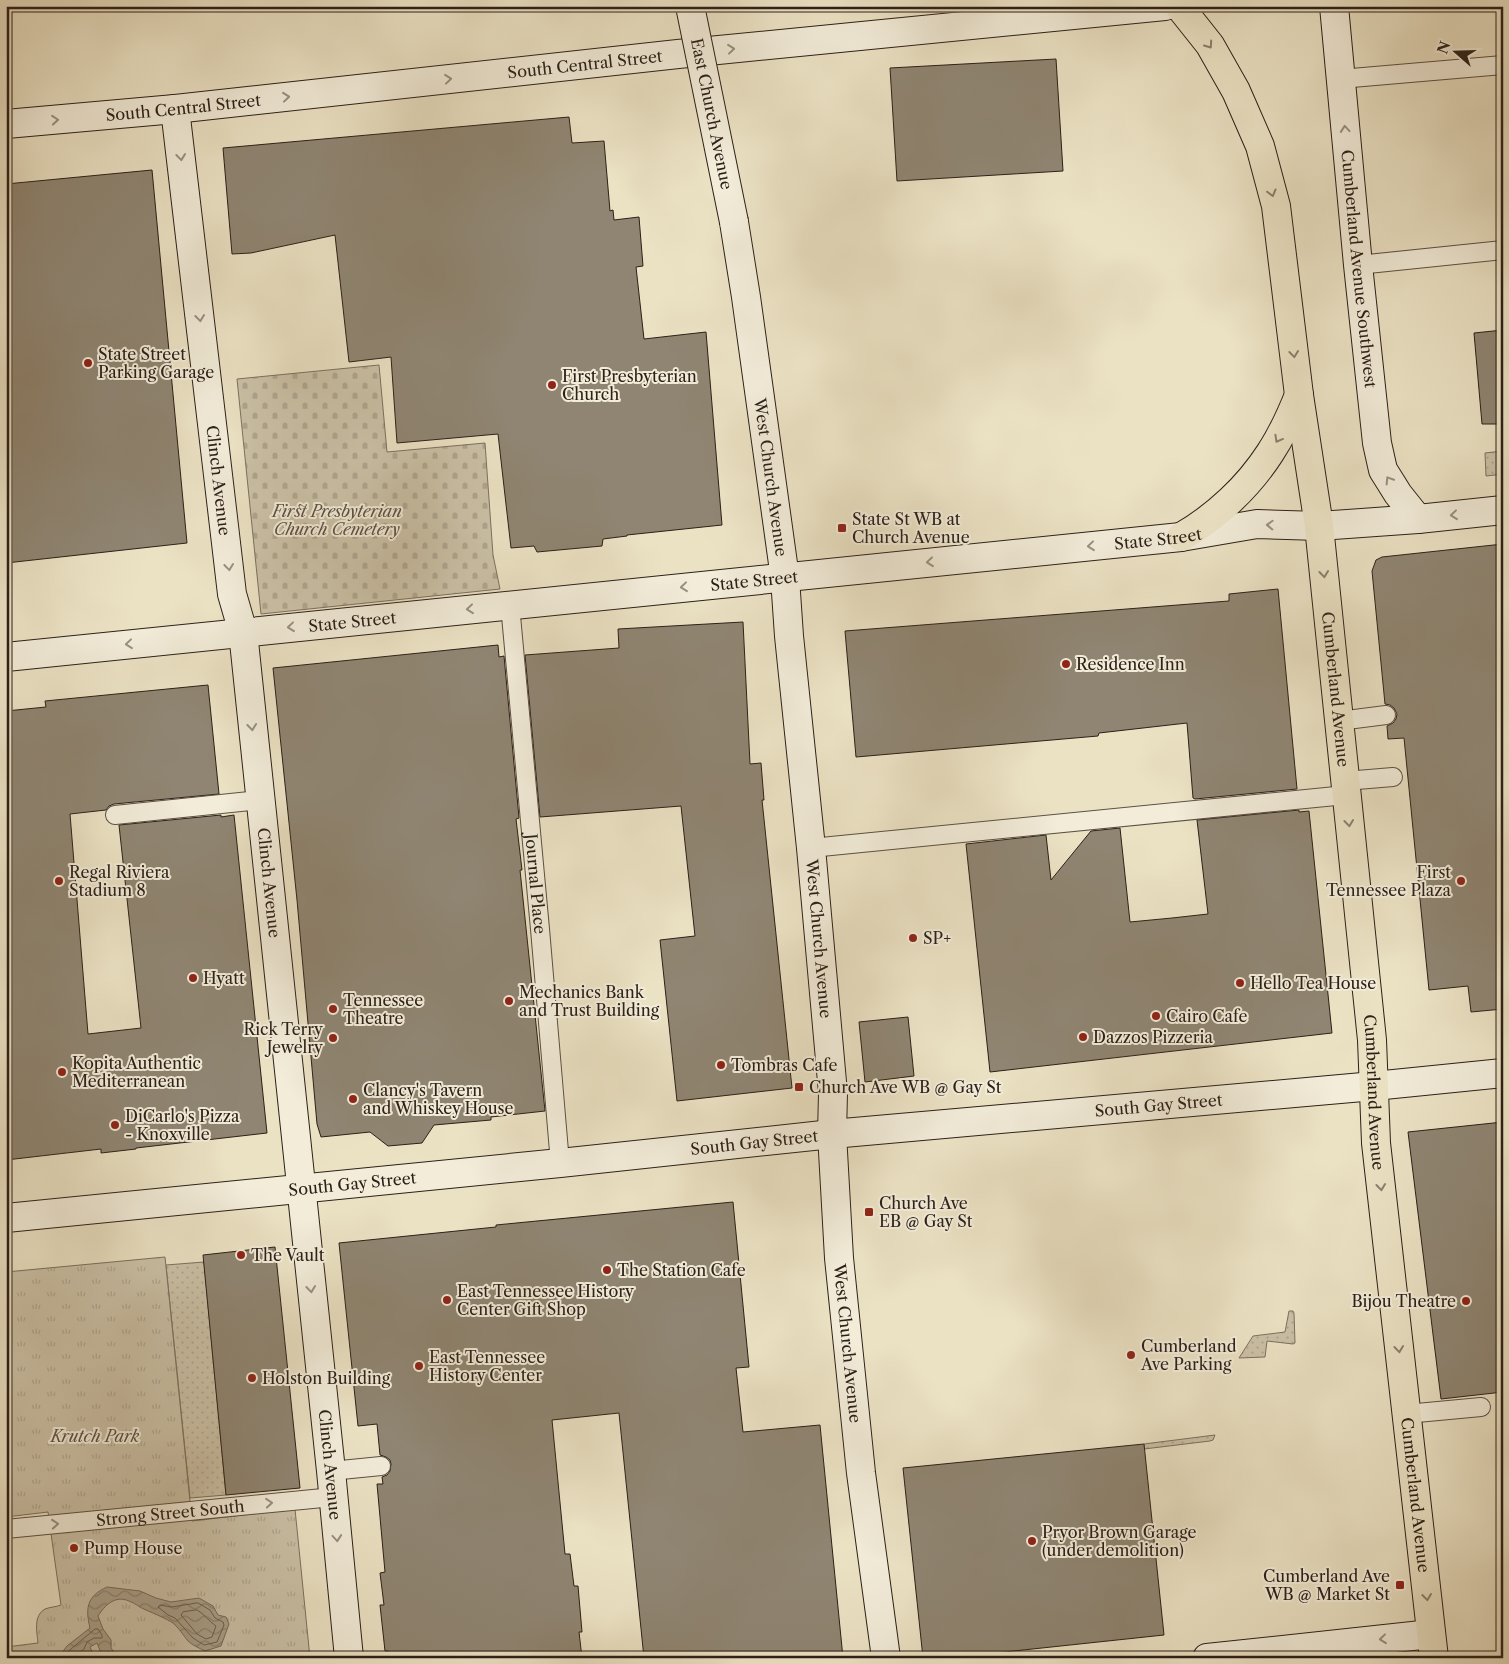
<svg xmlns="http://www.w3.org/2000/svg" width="1509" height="1664" viewBox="0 0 1509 1664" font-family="'Libre Caslon Text',serif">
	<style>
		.grass { fill: url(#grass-dots); stroke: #7c7060 }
		.cemetery { fill: url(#cemetery-stones); stroke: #7c7060 }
		.park { fill: url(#park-tufts); stroke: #7c7060 }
		.water { fill: url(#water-waves); stroke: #786d5d }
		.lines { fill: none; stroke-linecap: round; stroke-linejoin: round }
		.shore { stroke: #6b6052; stroke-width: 1 }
		.building { fill: #8f8572; stroke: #2c2019 }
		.lane-casing { stroke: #5c5044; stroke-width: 20 }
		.secondary-casing { stroke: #2c2019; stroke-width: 30 }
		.primary-casing { stroke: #2c2019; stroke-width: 30 }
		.highway-casing { stroke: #2c2019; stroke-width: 30 }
		.lane { stroke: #f2ecd9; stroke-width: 18 }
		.secondary { stroke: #f2ecd9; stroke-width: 28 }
		.primary { stroke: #ebe2c4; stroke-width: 28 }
		.highway { stroke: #ebe2c4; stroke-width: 28 }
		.secondary-bridge-casing { stroke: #2c2019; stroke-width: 30; stroke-linecap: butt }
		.secondary-bridge { stroke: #f2ecd9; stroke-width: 28 }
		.oneway { stroke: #8c816e }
		.oneway2 { stroke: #999083 }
		.poi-dot { fill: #8f2418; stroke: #f2ecd9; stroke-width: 2 }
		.labels { text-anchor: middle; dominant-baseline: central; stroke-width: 4; stroke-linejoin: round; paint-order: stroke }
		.street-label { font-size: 16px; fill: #2c2019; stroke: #f2ecd9 }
		.poi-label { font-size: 16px; fill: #2c2019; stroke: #f2ecd9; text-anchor: start }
		.park-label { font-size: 16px; font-style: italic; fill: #5c5044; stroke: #f2ecd9 }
	</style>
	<defs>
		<pattern id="grass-dots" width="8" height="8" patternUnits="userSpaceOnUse" patternTransform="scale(1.25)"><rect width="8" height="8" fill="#cbc1a7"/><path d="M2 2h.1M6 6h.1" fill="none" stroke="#aea68f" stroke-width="1.8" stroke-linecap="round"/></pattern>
		<pattern id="cemetery-stones" width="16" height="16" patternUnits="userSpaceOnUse" patternTransform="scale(1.25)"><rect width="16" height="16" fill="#cbc1a7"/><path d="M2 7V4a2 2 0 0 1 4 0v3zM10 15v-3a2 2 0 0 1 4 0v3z" fill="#aea68f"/></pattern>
		<pattern id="park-tufts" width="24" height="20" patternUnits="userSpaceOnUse" patternTransform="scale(1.25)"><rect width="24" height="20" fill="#cbc1a7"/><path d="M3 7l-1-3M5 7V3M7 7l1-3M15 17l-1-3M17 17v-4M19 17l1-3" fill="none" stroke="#aea68f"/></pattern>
		<pattern id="water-waves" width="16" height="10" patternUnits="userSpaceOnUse" patternTransform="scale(1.25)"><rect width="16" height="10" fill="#aaa08a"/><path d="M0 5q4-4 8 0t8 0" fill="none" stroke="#8b8270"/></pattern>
	</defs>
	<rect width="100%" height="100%" fill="#ebe2c4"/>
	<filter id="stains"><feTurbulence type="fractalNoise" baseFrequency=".004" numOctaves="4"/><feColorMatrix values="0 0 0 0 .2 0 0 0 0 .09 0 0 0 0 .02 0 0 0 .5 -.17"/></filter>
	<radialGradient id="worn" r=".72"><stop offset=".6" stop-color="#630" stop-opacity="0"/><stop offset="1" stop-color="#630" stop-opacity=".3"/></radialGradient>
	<g class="grass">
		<path d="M1503,451V474L1486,476L1485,453Z"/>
		<path d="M204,1262L226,1495L190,1498L166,1265Z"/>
		<path d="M1289,1311H1293L1294,1313L1295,1343L1293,1344L1267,1341L1265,1357L1239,1358L1253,1336L1285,1332Z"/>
		<path d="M1215,1435L1213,1440L1210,1441L1144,1449V1444Z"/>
	</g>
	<path class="cemetery" d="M379,365L387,452L485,443L493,555L500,589L261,614L237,379Z"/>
	<path class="park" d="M165,1257L192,1521L295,1509L310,1658H6V1647L38,1643C37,1632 33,1616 45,1609C50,1607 56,1607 61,1605L48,1512L6,1517V1272Z"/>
	<path class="water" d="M107,1587L140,1591L156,1598L171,1602L199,1598L213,1606L218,1615L226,1617L229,1624L221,1646L205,1651C199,1648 192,1645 188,1641C183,1635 179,1628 173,1623C167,1619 153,1613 146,1610C140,1608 135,1603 129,1601C115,1595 105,1605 98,1616L103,1629L111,1640V1648L118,1658H103L97,1643L90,1647L93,1654H87L81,1658H58L67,1646L90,1628C85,1608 87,1596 107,1587Z"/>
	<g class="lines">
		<g class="shore">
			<path d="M198,1603L210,1610L215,1618L223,1622L224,1625L217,1642L204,1645L193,1638L175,1618L168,1615L158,1607L160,1605L171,1607Z"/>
			<path d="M197,1610C205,1614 208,1621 216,1626L212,1637L206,1639L197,1634L181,1615L183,1612Z"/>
			<path d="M64,1658L71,1649L95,1629H98L102,1635V1638H94L87,1642L84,1649L79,1653L78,1658"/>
		</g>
	</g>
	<g class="building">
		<path d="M1056,59L1063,171L897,181L890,68Z"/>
		<path d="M569,117L572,143L604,141L610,211L613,210L614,220L639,217L643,266L636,267L644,339L706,332L722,525L627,535V536L603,539L602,546L537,552L534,546L511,548L498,434L397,443L391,357L349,362L335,235L251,253L232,254L223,148Z"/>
		<path d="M152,170L187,543L6,563V184Z"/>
		<path d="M1503,330V424H1482L1474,333Z"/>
		<path d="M1503,544V1009L1471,1012L1468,986L1429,990L1404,738L1388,739L1387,726L1393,723L1396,719L1397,714L1394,708L1390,705L1385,704L1372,571L1376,560L1382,557Z"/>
		<path d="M1278,589L1297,789L1195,799L1193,798L1187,723L1099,733L1098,736L856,757L845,631L1229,601V594Z"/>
		<path d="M743,622L750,764L761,763L764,800H762L792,1088L677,1101L660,940L695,936L681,806L540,817L525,655L619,648L618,629Z"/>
		<path d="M498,645L499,657L504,656L519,818L516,819L522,870H520L545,1111L491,1117V1120L434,1125L422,1143L388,1146L370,1132L321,1137L317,1124L297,900L273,668Z"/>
		<path d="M208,685L219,794L114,804L109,806L106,810L70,814L88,1034L141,1028L119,825L221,815V817L234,815L267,1133L136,1148V1149L101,1153V1149L6,1160V711L46,707L45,701Z"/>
		<path d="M1299,810V812L1309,811L1332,1033L990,1072L966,844L1046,835L1051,880L1091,831L1120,828L1130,922L1172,918L1208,914L1197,820Z"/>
		<path d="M908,1017L914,1076L865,1082L859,1022Z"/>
		<path d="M1503,1122V1392L1441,1399L1408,1132Z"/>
		<path d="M733,1202L749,1367L736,1368L743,1432L820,1425L843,1658H644L619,1413L552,1420L565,1554H570L574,1586H578L582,1632H579L582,1658H389L388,1651H385L380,1605H384L380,1573L385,1572L377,1484H383L382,1477L387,1475L390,1471L391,1464L390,1460L386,1457L380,1455L377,1424L358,1426L339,1243L496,1227V1225Z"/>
		<path d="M275,1247L300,1488L226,1495L203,1255Z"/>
		<path d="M1144,1444L1164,1635L948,1658H923L903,1468Z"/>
	</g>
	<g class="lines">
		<g class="lane-casing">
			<g id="lane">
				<path d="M1340,79L1503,65"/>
				<path d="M1358,265L1503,250"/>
				<path id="s1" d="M510,605L540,929L560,1163"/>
				<path d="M1339,721L1386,715"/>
				<path d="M1345,781L1393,777"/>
				<path d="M115,815L260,800"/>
				<path d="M811,848L1346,795"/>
				<path d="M1406,1414L1481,1407"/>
				<path d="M331,1471L381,1466"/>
				<path id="s2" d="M6,1529L333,1497"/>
			</g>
		</g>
		<g class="secondary-casing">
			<g id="secondary">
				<path id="s3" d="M1334,6L1358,265L1377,443L1383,470L1398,494L1418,519"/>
				<path id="s4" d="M175,109L232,594L243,632L331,1471L349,1658"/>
				<path id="s5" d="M6,124L175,109L678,54L1165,6"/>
				<path id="s6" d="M734,222L746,297L785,578L789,636L811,848L833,1093L832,1134L839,1258L861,1473L886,1658"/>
				<path id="s7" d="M6,657L1181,537L1257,524L1319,526L1418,519L1503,510"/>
				<path id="s8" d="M6,1218L560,1163L832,1134L1374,1086L1503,1073"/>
				<path d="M1207,1658L1431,1634"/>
			</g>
		</g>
		<g class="primary-casing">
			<g id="primary">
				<path id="s9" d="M1319,526L1372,1040L1376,1143L1434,1658"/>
			</g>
		</g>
		<g class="highway-casing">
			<g id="highway">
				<path d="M1179,6L1210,45L1236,91L1260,146L1276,206L1299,395L1319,526"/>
				<path d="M1181,537C1216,517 1248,487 1270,453C1282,435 1291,415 1299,395"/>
			</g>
		</g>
		<use href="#lane" class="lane"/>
		<use href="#secondary" class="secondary"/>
		<use href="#primary" class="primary"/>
		<use href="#highway" class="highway"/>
		<g class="secondary-bridge-casing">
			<g id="secondary-bridge">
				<path id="s10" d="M690,6L734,222"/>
			</g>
		</g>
		<use href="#secondary-bridge" class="secondary-bridge"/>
	</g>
	<defs><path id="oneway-chevron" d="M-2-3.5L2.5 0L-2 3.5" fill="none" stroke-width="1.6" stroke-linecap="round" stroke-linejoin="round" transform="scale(1.25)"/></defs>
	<g class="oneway">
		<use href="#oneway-chevron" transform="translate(1209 45) rotate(55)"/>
		<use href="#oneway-chevron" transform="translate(1272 193) rotate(75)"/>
		<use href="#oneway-chevron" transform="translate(1294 354) rotate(83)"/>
		<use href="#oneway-chevron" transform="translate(1278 439) rotate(119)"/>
		<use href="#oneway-chevron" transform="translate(1324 574) rotate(84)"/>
		<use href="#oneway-chevron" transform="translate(1349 823) rotate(84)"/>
		<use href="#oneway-chevron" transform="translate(1381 1187) rotate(84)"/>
		<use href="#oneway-chevron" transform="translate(1399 1349) rotate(84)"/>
		<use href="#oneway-chevron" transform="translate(1427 1597) rotate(83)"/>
	</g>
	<g class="oneway2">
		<use href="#oneway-chevron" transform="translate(731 49) rotate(-6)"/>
		<use href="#oneway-chevron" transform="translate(448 79) rotate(-6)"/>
		<use href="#oneway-chevron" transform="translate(286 97) rotate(-6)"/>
		<use href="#oneway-chevron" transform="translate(55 120) rotate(-5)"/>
		<use href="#oneway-chevron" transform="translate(1345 129) rotate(-95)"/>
		<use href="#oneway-chevron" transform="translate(181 157) rotate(83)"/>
		<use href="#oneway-chevron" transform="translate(200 318) rotate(83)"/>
		<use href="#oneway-chevron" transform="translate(1389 480) rotate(-122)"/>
		<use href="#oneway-chevron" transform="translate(1454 515) rotate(174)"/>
		<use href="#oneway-chevron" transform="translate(1270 525) rotate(-178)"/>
		<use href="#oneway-chevron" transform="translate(1091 546) rotate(174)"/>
		<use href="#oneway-chevron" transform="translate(930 562) rotate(174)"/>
		<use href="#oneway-chevron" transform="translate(229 567) rotate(83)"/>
		<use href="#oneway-chevron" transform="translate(684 587) rotate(174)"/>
		<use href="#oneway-chevron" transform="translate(470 609) rotate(174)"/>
		<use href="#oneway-chevron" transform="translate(291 627) rotate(174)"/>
		<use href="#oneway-chevron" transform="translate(129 644) rotate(174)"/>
		<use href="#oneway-chevron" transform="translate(252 727) rotate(84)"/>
		<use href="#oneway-chevron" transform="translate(311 1289) rotate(84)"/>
		<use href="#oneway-chevron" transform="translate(269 1503) rotate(-5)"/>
		<use href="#oneway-chevron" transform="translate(55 1524) rotate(-5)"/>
		<use href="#oneway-chevron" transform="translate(337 1538) rotate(85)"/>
		<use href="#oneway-chevron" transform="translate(1383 1639) rotate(174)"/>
	</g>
	<g class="poi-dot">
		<circle cx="88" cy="363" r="5"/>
		<circle cx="552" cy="385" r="5"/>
		<rect x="837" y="523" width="10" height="10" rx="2.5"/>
		<circle cx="1066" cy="664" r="5"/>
		<circle cx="59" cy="881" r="5"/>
		<circle cx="1461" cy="881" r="5"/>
		<circle cx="913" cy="938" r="5"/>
		<circle cx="193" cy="978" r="5"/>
		<circle cx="1240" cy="983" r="5"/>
		<circle cx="509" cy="1001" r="5"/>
		<circle cx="333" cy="1009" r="5"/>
		<circle cx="1156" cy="1016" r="5"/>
		<circle cx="1083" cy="1037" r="5"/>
		<circle cx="333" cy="1038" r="5"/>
		<circle cx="721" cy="1065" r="5"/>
		<circle cx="62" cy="1072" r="5"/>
		<rect x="794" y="1082" width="10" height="10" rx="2.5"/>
		<circle cx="353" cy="1099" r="5"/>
		<circle cx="115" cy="1125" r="5"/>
		<rect x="864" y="1207" width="10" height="10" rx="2.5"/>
		<circle cx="241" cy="1255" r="5"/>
		<circle cx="607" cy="1270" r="5"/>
		<circle cx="447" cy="1300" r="5"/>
		<circle cx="1466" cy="1301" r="5"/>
		<circle cx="1131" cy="1355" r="5"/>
		<circle cx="419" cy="1366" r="5"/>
		<circle cx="252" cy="1378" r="5"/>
		<circle cx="1032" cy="1541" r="5"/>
		<circle cx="74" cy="1548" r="5"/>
		<rect x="1395" y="1580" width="10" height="10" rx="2.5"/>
	</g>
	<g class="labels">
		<g class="street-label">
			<text stroke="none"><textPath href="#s5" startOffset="582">South Central Street</textPath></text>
			<text stroke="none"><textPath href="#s5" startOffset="178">South Central Street</textPath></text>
			<text stroke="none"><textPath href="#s10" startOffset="110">East Church Avenue</textPath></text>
			<text stroke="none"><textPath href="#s3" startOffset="264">Cumberland Avenue Southwest</textPath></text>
			<text stroke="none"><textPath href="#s6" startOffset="258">West Church Avenue</textPath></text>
			<text stroke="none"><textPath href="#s4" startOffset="374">Clinch Avenue</textPath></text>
			<text stroke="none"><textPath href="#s7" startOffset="1158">State Street</textPath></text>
			<text stroke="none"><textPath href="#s7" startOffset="752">State Street</textPath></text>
			<text stroke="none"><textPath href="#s7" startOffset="348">State Street</textPath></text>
			<text stroke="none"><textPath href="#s9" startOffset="164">Cumberland Avenue</textPath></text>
			<text stroke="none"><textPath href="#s4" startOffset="780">Clinch Avenue</textPath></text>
			<text stroke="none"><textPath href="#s1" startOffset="280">Journal Place</textPath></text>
			<text stroke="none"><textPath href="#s6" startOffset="722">West Church Avenue</textPath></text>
			<text stroke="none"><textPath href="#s9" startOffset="569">Cumberland Avenue</textPath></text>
			<text stroke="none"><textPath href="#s8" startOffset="1158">South Gay Street</textPath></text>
			<text stroke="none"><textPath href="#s8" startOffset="752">South Gay Street</textPath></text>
			<text stroke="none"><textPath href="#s8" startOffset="348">South Gay Street</textPath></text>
			<text stroke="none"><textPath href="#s6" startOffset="1128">West Church Avenue</textPath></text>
			<text stroke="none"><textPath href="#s4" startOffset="1365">Clinch Avenue</textPath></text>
			<text stroke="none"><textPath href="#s9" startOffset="974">Cumberland Avenue</textPath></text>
			<text stroke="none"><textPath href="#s2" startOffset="165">Strong Street South</textPath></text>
		</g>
		<g class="poi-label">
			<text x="98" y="354">State Street<tspan x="98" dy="18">Parking Garage</tspan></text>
			<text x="562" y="376">First Presbyterian<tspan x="562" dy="18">Church</tspan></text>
			<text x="852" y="519">State St WB at<tspan x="852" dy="18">Church Avenue</tspan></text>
			<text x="1076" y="664">Residence Inn</text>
			<text x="69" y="872">Regal Riviera<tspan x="69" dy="18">Stadium 8</tspan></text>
			<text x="1451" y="872" text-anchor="end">First<tspan x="1451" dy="18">Tennessee Plaza</tspan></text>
			<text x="923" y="938">SP+</text>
			<text x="203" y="978">Hyatt</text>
			<text x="1250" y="983">Hello Tea House</text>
			<text x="519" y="992">Mechanics Bank<tspan x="519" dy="18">and Trust Building</tspan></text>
			<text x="343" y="1000">Tennessee<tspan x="343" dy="18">Theatre</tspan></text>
			<text x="1166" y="1016">Cairo Cafe</text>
			<text x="323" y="1029" text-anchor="end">Rick Terry<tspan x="323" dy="18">Jewelry</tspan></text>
			<text x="1093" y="1037">Dazzos Pizzeria</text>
			<text x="72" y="1063">Kopita Authentic<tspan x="72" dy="18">Mediterranean</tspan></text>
			<text x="731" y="1065">Tombras Cafe</text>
			<text x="809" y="1087">Church Ave WB @ Gay St</text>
			<text x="363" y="1090">Clancy's Tavern<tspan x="363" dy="18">and Whiskey House</tspan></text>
			<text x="125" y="1116">DiCarlo's Pizza<tspan x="125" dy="18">- Knoxville</tspan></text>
			<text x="879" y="1203">Church Ave<tspan x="879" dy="18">EB @ Gay St</tspan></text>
			<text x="251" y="1255">The Vault</text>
			<text x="617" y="1270">The Station Cafe</text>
			<text x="457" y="1291">East Tennessee History<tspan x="457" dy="18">Center Gift Shop</tspan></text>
			<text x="1456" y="1301" text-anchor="end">Bijou Theatre</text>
			<text x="1141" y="1346">Cumberland<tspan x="1141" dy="18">Ave Parking</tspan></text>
			<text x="429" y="1357">East Tennessee<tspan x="429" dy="18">History Center</tspan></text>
			<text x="262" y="1378">Holston Building</text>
			<text x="1042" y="1532">Pryor Brown Garage<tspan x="1042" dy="18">(under demolition)</tspan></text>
			<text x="84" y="1548">Pump House</text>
			<text x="1390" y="1576" text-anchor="end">Cumberland Ave<tspan x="1390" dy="18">WB @ Market St</tspan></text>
		</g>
		<g class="park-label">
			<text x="337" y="511">First Presbyterian<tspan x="337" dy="18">Church Cemetery</tspan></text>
			<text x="95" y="1436">Krutch Park</text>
		</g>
	</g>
	<rect width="1509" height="1664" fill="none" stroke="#ebe2c4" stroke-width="25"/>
	<rect x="8" y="8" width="1494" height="1649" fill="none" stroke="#2c2019" stroke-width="2.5"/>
	<rect x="12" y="12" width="1484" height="1639" fill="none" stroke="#2c2019"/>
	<g transform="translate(1456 52) rotate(290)" stroke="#f2ecd9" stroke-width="4" paint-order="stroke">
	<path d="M0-4L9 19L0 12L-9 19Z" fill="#2c2019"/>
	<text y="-8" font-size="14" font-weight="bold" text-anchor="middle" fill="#2c2019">N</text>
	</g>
	<rect width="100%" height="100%" filter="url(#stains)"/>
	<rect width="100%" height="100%" fill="url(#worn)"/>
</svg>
